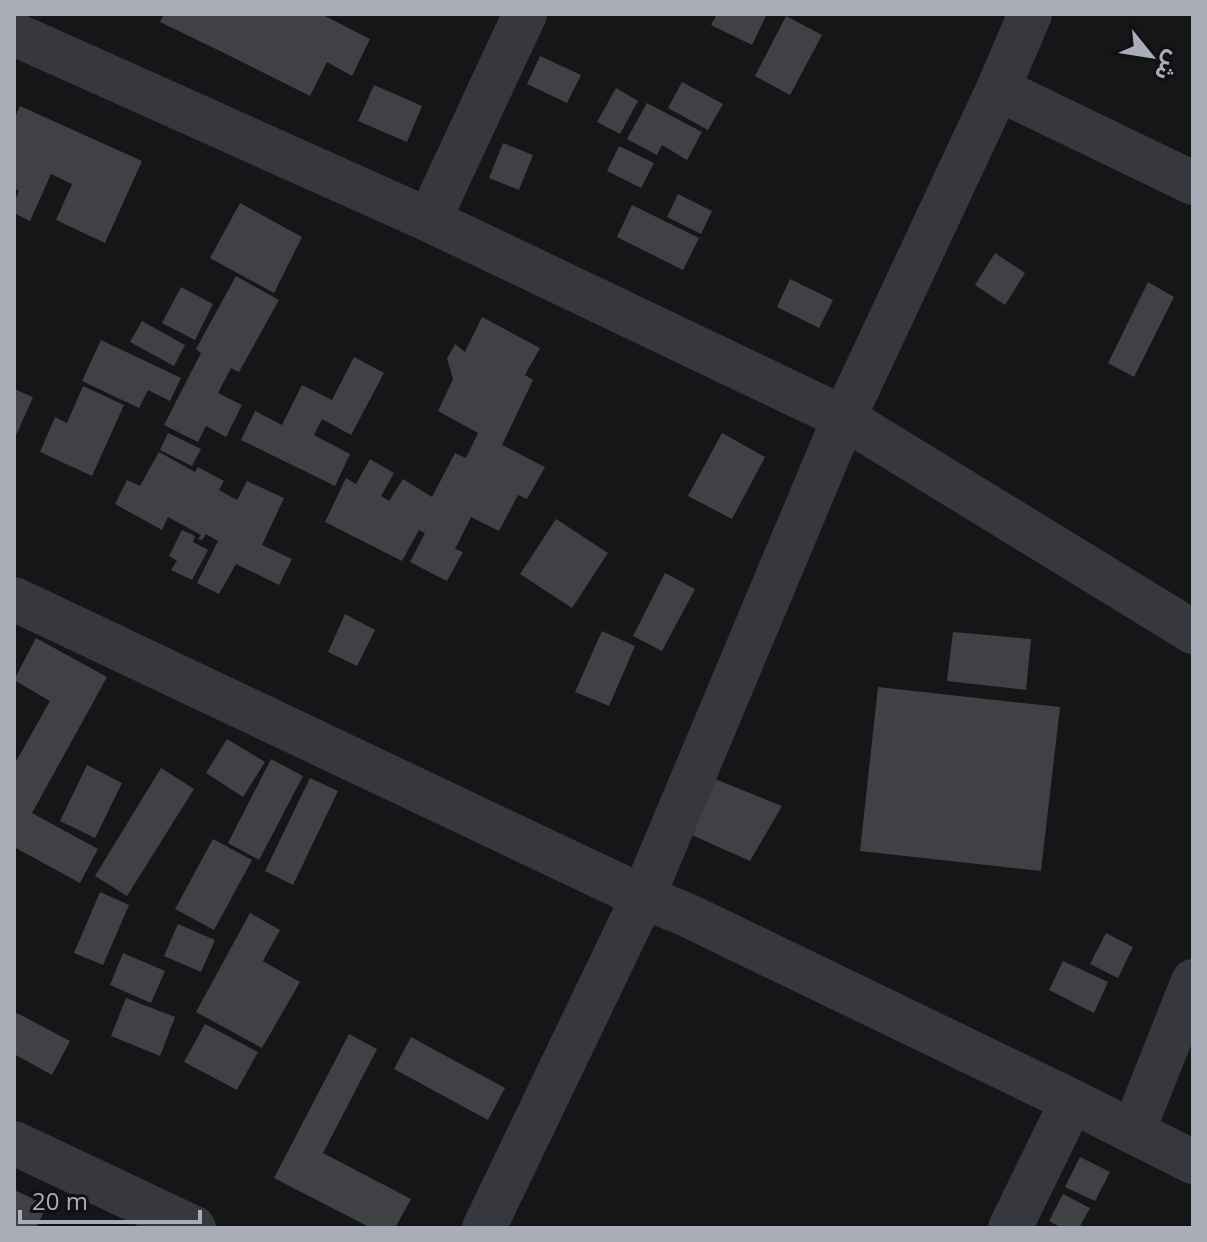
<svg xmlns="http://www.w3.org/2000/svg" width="1207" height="1242" viewBox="0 0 1207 1242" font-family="'Open Sans','Noto Sans Arabic',sans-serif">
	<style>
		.building { fill: #404145 }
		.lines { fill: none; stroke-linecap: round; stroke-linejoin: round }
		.street { stroke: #37383d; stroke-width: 44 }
	</style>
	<rect width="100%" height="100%" fill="#161618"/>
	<g class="building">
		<path d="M164,14H321L370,39L352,76L327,62L310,96L220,51L160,22Z"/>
		<path d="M717,14H767L752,45L711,25Z"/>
		<path d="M786,16L822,35L790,95L755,76Z"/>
		<path d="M540,56L581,75L567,103L527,84Z"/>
		<path d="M682,82L723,104L708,130L668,108Z"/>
		<path d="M374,85L422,106L407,142L358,121Z"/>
		<path d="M616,88L638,101L620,134L597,122Z"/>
		<path d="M647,103L702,132L687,160L662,145L657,155L627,139Z"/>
		<path d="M20,106L142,161L105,243L56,220L72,184L51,174L30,221L14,213V203L19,191L14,188V119Z"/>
		<path d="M503,143L533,155L519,190L489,178Z"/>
		<path d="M619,146L654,163L641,188L607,171Z"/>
		<path d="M678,194L712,211L701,234L667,217Z"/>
		<path d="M240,203L302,237L274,293L210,258Z"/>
		<path d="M632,205L699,238L683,270L617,237Z"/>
		<path d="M995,253L1025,273L1005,305L975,285Z"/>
		<path d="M236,276L279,300L239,372L231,368L218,393L242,405L226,437L206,426L198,442L164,425L201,353L196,349Z"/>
		<path d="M790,279L833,300L819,328L777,307Z"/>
		<path d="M1148,282L1174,297L1134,377L1108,363Z"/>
		<path d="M181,287L213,304L195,340L162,323Z"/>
		<path d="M482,317L540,348L525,375L533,380L502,445L545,467L527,499L518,495L499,531L471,517L455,549L463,552L447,581L410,562L425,533L419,530L402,561L325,522L346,478L356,484L370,459L394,473L381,496L389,501L403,479L432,497L455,453L466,458L478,433L438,411L453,379L447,359L455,344L465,352Z"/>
		<path d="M142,321L185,345L174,366L130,342Z"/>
		<path d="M101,340L181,378L170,401L148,390L139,408L82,381Z"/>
		<path d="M354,357L384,373L351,435L322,419L314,435L350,454L335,486L241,440L255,411L282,425L302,385L332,400Z"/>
		<path d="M83,386L124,405L92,476L40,452L55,417L67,423Z"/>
		<path d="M14,389L33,397L14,440Z"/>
		<path d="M168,433L201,449L192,466L160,450Z"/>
		<path d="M722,433L765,457L732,519L688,496Z"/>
		<path d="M159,452L195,472L198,467L224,481L219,490L237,500L247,481L284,498L262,545L292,559L279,585L236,564L219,594L197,583L218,541L206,534L202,540L198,539L201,535L168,517L162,530L115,504L127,480L140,486Z"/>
		<path d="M556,519L608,553L572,608L520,574Z"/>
		<path d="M182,530L195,536L193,542L208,550L192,580L171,570L177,561L169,556Z"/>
		<path d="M665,573L695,589L662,651L633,636Z"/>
		<path d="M345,614L375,630L357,666L328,652Z"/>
		<path d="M602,631L635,646L609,706L575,692Z"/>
		<path d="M953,632L1031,639L1026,690L947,681Z"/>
		<path d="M36,638L107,677L32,813L98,849L80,883L14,847V765L50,701L14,680Z"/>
		<path d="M878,687L1060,707L1041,871L860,851Z"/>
		<path d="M227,739L265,762L243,797L206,773Z"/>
		<path d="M271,759L303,776L259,860L228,843Z"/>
		<path d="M87,765L122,783L95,838L60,821Z"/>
		<path d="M161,768L194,789L127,896L95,876Z"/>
		<path d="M705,775L782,806L750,861L685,832Z"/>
		<path d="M310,778L338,791L293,885L265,871Z"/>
		<path d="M213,839L252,860L214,930L175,909Z"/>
		<path d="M100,892L129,905L103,965L74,953Z"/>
		<path d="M250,913L280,930L263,961L300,982L262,1048L196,1012Z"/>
		<path d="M178,924L215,940L201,972L164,956Z"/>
		<path d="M1106,933L1133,947L1118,978L1090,964Z"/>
		<path d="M123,953L165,971L151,1003L110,985Z"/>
		<path d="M1063,961L1108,982L1094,1013L1049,990Z"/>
		<path d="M126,998L175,1017L160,1056L111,1036Z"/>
		<path d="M17,1013L70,1041L52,1075L14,1054V1019Z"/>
		<path d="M205,1024L258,1052L237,1090L184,1062Z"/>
		<path d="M349,1034L377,1049L323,1153L411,1199L395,1228H371L274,1178Z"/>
		<path d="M411,1037L505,1088L488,1120L394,1069Z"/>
		<path d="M1080,1157L1110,1172L1095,1201L1065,1187Z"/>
		<path d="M14,1190L47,1205L36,1228H14Z"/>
		<path d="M1063,1194L1090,1208L1079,1228H1062L1049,1221Z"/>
	</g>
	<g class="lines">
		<g class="street">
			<path d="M14,34L429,220L844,418L1193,632"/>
			<path d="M998,89L1193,183"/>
			<path d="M429,220L525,14"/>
			<path d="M14,599L643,897L687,915L1072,1101L1193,1162"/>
			<path d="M1133,1132L1193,981"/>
			<path d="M14,1143L194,1228"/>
			<path d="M484,1228L643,897L844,418L998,89L1030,14"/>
			<path d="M1010,1228L1072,1101"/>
		</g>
	</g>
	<rect width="1207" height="1242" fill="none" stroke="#a8adb8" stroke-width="32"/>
	<g transform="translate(1151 56) rotate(120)" stroke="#111113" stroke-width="6" paint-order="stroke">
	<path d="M0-6L14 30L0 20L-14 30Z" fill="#a8adb8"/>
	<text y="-12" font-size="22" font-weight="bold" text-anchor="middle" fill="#a8adb8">ش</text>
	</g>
	<path d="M20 1210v12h180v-12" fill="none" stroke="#a8adb8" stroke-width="4"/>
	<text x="32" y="1210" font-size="24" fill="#a8adb8" stroke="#111113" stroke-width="6" paint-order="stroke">20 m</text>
</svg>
